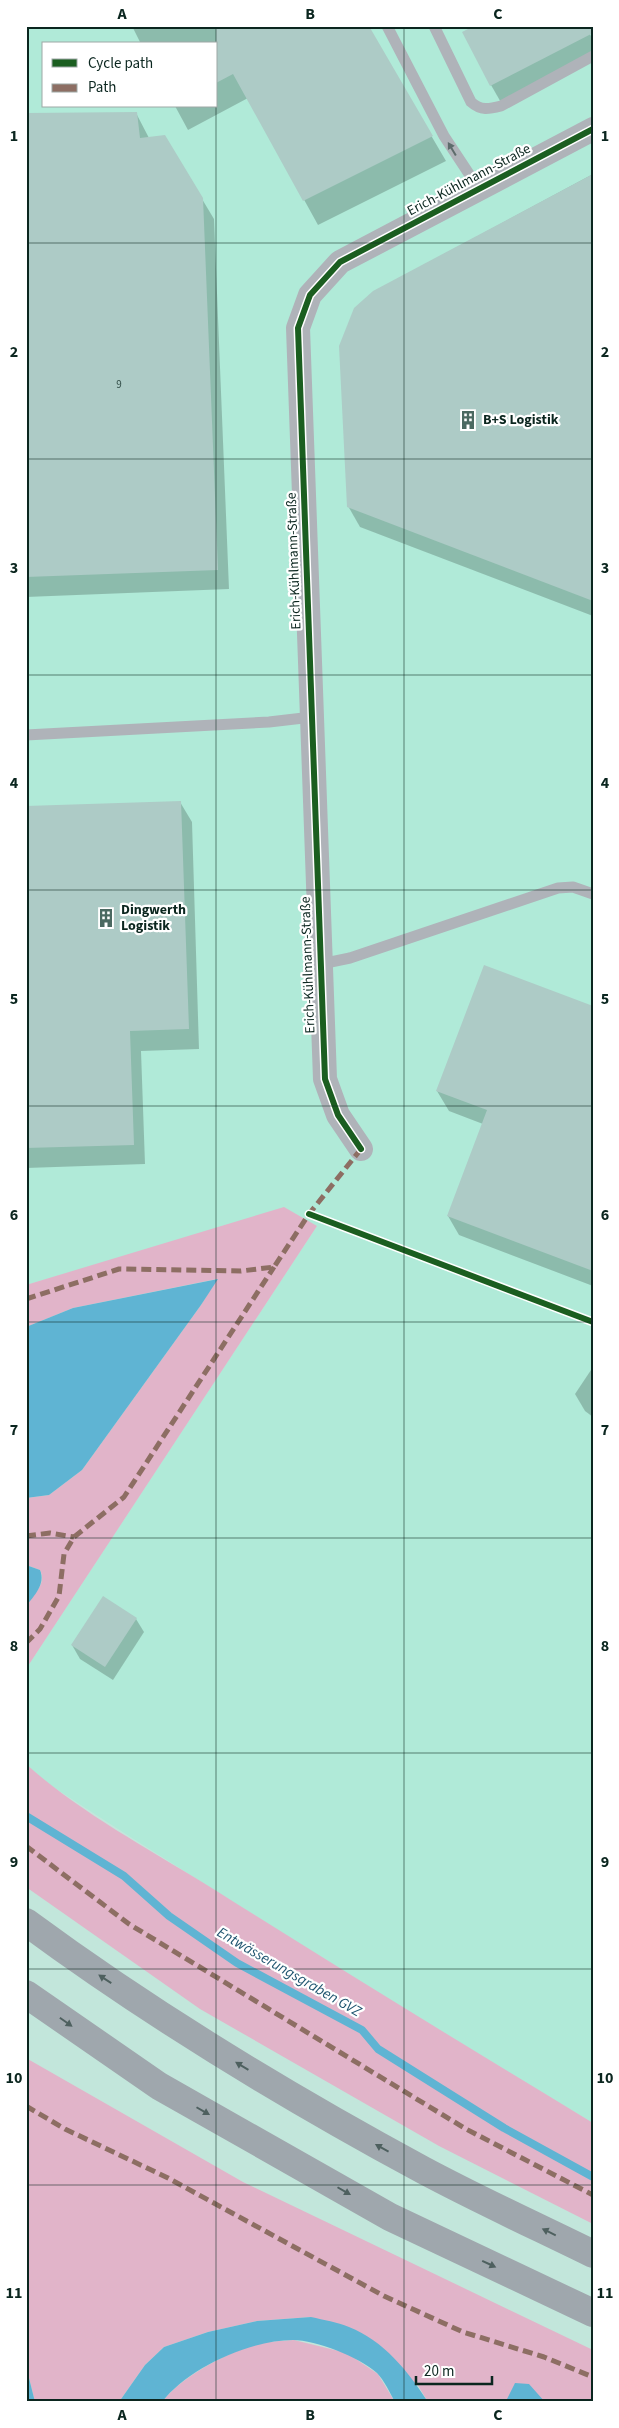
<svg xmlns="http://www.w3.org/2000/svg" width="619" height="2428" viewBox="0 0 619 2428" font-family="'Source Sans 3',sans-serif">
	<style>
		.built { fill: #b0ead8; fill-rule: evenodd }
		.green { fill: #e1b4c9 }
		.water { fill: #5fb4d3 }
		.shadow { fill: #0003 }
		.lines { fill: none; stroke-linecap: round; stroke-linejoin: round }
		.stream { stroke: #5fb4d3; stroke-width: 8 }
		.building { fill: #adcbc6 }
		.lane { stroke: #afb3b9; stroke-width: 11 }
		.street { stroke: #afb3b9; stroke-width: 24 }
		.highway { stroke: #9fa7ad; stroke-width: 28 }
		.quiet { stroke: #8d6e63; stroke-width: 5; stroke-dasharray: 10 5; stroke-linecap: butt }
		.cycleway-casing { stroke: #fff; stroke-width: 9 }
		.cycleway { stroke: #1b5e20; stroke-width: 6 }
		.oneway { fill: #5d6c6c }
		.oneway2 { fill: #4e605f }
		.grid { fill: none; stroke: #0b261f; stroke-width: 1; stroke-opacity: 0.55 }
		.labels { text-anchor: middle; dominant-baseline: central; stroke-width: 4.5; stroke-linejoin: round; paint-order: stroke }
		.number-label { font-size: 11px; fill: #344f49 }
		.street-label { font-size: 14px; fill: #0b261f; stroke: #fff }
		.poi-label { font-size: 14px; font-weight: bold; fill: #0b261f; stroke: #fff; text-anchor: start }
		.water-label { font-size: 15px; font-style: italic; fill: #1d536e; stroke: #fff }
		.neatline { fill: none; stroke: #0b261f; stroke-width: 2 }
		.grid-label { font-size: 16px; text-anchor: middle; font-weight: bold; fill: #0b261f }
	</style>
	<rect width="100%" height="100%" fill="#c2e6db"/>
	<path class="built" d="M26,26H593V2123L391,2002L118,1829L47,1783L26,1764V1669L317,1226L154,1248L26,1285ZM44,44H216V106H44Z"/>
	<g class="green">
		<path d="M284,1207L317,1226L26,1669C26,1657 23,1614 27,1605C33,1593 47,1586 40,1570L26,1565V1498L49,1495L82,1470L201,1305L217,1279L73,1308L26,1327V1285Z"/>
		<path d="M26,1764C79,1812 154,1852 215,1890C340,1969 466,2046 593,2123V2224L439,2146L200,2009L26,1887Z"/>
		<path d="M26,2058L243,2182L593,2350V2402H428L417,2384L311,2317L257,2321L208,2332L164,2347L145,2365L119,2402H35L26,2366Z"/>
		<path d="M294,2340L347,2353L378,2374L395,2402H162C180,2378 225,2353 255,2345C267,2341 281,2341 294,2340Z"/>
	</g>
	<g class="water">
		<path d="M218,1279L201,1305L82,1470L49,1495L26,1498V1327L73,1308Z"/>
		<path d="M26,1565L40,1570C46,1584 34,1596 26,1606Z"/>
		<path d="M311,2317C324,2320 337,2322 349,2327C384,2341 408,2371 428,2402H395C390,2393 384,2380 377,2373C359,2357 316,2340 293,2340C250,2340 188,2368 162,2402H119L145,2365L164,2347L208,2332L257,2321Z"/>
		<path d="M26,2366L35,2402H26Z"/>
		<path d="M515,2383L529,2384L545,2402H497L507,2399Z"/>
	</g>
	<g class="shadow">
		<path d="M132,26H367L446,161L318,225L248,98L188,130L175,106H216V44H141Z"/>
		<path d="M586,26L593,40V59L503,106L491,85Z"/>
		<path d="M136,113L149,138L202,199L214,219L229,589L26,597V114Z"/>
		<path d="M593,174V616L360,527L348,506L374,292Z"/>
		<path d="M180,802L192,822L199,1049L141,1051L145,1164L26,1168V807Z"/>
		<path d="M593,1007V1286L459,1235L448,1216L483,1124L449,1111L437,1091Z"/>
		<path d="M593,1367V1417L585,1411L575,1394Z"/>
		<path d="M136,1619L144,1632L113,1680L80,1659L72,1645Z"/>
	</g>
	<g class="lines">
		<path class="stream" d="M26,1816L124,1876L169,1916L237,1963L362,2030L378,2049L504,2128L593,2177"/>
	</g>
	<g class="building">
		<path d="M216,26H369L433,136L303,201L233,74L216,83Z"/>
		<path d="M474,26H593V33L490,86L462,32Z"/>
		<path d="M137,112L140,138L165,135L203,198L218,570L26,577V113Z"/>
		<path d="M593,174V601L347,507L339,346L354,308L373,291Z"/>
		<path d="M181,801L189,1029L130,1031L134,1145L26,1148V806Z"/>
		<path d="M484,965L593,1006V1271L447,1216L487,1110L436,1091Z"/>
		<path d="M103,1596L137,1618L105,1667L71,1645Z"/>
	</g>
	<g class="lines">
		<g class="lane">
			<path d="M387,26L444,136L479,189"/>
			<path d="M434,26L471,102C481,111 489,109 501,106L593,56"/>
			<path d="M26,735L269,722L312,717"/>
			<path d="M321,964L350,958L558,888L573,887L593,894"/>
		</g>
		<path class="street" d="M361,1149L338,1115L325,1079L298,328L310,295L340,262L593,129"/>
		<g class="highway">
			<path d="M26,1922C152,2015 286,2096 423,2170C479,2200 536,2226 593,2254"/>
			<path d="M26,1994L159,2086L390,2217L593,2313"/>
		</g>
		<g class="quiet">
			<path d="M26,1299L119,1269L241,1271L274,1267L309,1214L361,1149"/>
			<path d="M26,1536L50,1533L74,1537"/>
			<path d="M26,1643L40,1629L59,1596L64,1554L74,1537L124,1497L274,1267"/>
			<path d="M26,1846L129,1924L466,2129L593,2195"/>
			<path d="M26,2106L65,2129L168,2178L384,2296L463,2332L544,2357L593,2377"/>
		</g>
		<g class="cycleway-casing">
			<g id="cycleway">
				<path d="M361,1149L338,1115L325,1079L298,328L310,295L340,262L593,129"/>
				<path d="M309,1214L593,1322"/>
			</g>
		</g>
		<use href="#cycleway" class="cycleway"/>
	</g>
	<defs><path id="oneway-solid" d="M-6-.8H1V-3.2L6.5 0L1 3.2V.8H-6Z" transform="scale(1.25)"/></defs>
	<use class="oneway" href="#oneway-solid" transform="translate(452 149) rotate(-121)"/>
	<g class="oneway2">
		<use href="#oneway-solid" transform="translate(105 1979) rotate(-147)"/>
		<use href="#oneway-solid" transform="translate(66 2022) rotate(35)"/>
		<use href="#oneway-solid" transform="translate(242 2066) rotate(-149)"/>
		<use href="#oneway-solid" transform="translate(203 2111) rotate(30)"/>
		<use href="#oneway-solid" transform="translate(382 2148) rotate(-151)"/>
		<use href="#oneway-solid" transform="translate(344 2191) rotate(30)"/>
		<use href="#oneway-solid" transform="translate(549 2232) rotate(-154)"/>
		<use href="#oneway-solid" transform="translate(489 2264) rotate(25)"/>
	</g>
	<path class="grid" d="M216,26V44M404,26V2402M216,106V2402M26,243H593M26,459H593M26,675H593M26,890H593M26,1106H593M26,1322H593M26,1538H593M26,1753H593M26,1969H593M26,2185H593"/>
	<defs>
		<g id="building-bare" transform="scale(1.5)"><path d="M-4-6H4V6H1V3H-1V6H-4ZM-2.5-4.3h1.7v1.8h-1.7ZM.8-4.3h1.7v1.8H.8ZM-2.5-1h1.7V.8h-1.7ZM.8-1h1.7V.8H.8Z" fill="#4b6961" stroke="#fff" stroke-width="2.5" paint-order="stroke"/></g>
	</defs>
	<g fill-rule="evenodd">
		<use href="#building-bare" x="468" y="420"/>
		<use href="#building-bare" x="106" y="918"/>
	</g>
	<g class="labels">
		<g class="number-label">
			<text x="119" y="384">9</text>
		</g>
		<g class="street-label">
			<text transform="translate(469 180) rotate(-28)">Erich-Kühlmann-Straße</text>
			<text transform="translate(294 561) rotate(-92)">Erich-Kühlmann-Straße</text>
			<text transform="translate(308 965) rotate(-92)">Erich-Kühlmann-Straße</text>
		</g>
		<g class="poi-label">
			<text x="483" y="420">B+S Logistik</text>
			<text x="121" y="910">Dingwerth<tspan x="121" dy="16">Logistik</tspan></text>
		</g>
		<g class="water-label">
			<text transform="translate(289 1972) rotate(30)">Entwässerungsgraben GVZ</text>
		</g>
	</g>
	<rect width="619" height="2428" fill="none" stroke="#ffffff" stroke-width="55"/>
	<rect x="42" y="42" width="175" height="65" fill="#ffffff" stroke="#9da8a5"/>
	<rect x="52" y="59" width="25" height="8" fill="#1b5e20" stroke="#9da8a5"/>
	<text x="88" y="68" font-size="15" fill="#0b261f">Cycle path</text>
	<rect x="52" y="84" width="25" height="8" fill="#8d6e63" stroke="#9da8a5"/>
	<text x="88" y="92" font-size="15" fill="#0b261f">Path</text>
	<path d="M416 2376v8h76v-8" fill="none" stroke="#0b261f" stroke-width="2.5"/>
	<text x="424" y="2376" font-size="15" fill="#0b261f" stroke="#ffffff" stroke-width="4" paint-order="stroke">20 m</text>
	<rect x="28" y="28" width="564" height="2372" class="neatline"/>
	<g class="grid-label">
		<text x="122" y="19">A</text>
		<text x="310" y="19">B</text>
		<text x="498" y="19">C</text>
		<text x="14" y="141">1</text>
		<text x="605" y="141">1</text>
		<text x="14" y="357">2</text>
		<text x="605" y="357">2</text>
		<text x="14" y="573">3</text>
		<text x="605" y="573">3</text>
		<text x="14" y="788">4</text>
		<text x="605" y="788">4</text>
		<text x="14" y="1004">5</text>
		<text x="605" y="1004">5</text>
		<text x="14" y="1220">6</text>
		<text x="605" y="1220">6</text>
		<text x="14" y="1435">7</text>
		<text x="605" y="1435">7</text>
		<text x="14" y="1651">8</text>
		<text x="605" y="1651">8</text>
		<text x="14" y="1867">9</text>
		<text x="605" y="1867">9</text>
		<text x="14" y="2083">10</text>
		<text x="605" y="2083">10</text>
		<text x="14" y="2298">11</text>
		<text x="605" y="2298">11</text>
		<text x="122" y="2420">A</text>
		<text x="310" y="2420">B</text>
		<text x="498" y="2420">C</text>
	</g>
</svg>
